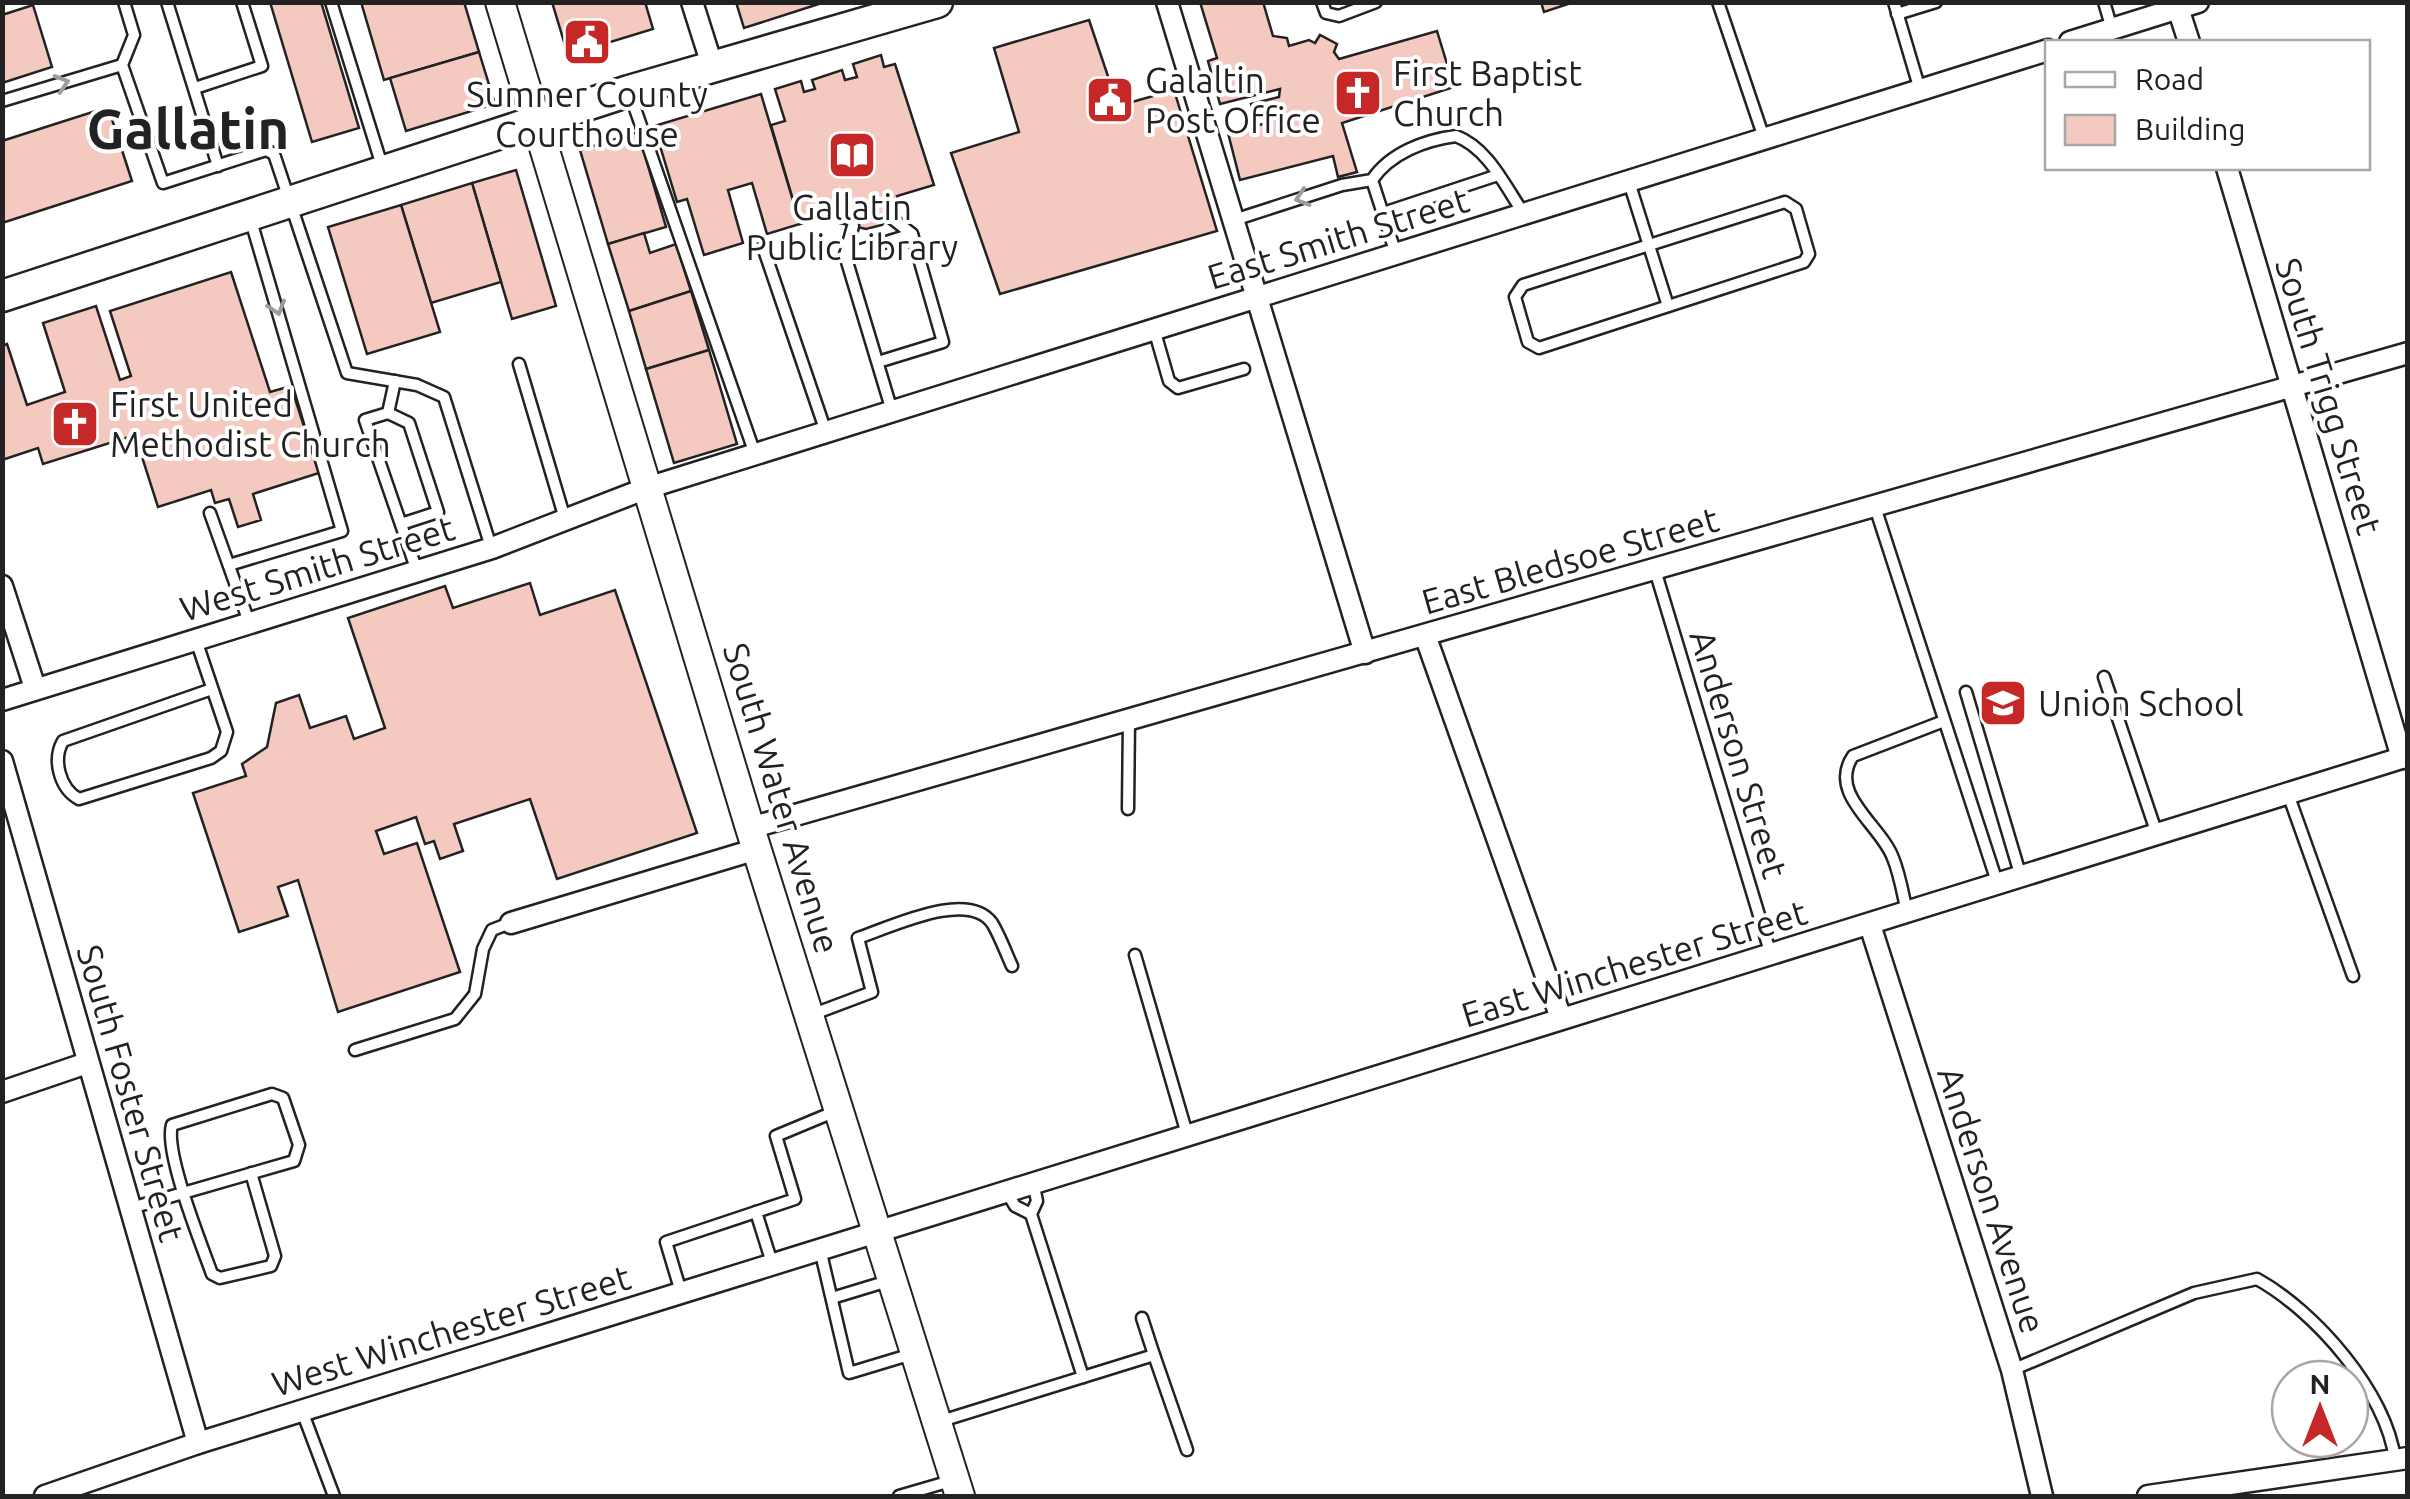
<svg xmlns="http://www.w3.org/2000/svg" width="2410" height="1499" viewBox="0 0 2410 1499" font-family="Ubuntu,sans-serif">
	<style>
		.building { fill: #f3c9c0; stroke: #222; stroke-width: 2.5 }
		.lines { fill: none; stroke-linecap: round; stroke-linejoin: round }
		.service-casing { stroke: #222; stroke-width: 15 }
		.minor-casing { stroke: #222; stroke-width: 25 }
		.secondary-casing { stroke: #222; stroke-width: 32 }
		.primary-casing { stroke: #222; stroke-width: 35 }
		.service { stroke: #fff; stroke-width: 10 }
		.minor { stroke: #fff; stroke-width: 20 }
		.secondary { stroke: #fff; stroke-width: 28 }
		.primary { stroke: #fff; stroke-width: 30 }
		.oneway { stroke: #9c9c9c }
		.labels { text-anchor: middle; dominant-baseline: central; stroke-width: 8; stroke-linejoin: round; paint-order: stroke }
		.poi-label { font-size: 35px; fill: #222; stroke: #fff; text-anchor: start }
		.street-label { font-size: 35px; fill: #222; stroke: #fff }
		.town-label { font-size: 55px; font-weight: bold; fill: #222; stroke: #fff }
	</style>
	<rect width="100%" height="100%" fill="#fff"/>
	<g class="building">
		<path d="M270,2H321L359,128L312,142Z"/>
		<path d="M361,2H464L479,52L384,80Z"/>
		<path d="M552,2H645L653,29L568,55Z"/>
		<path d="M736,2H825L744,28Z"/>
		<path d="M1200,2H1263L1273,36L1287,38L1289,46L1309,40L1315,43L1320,35L1337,44L1334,52L1339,59L1437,31L1454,87L1342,123L1357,172L1338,177L1333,156L1240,180L1228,133L1267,123L1268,111L1253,114L1251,104L1279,97L1280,89L1220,104L1208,61L1217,58Z"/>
		<path d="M1541,2H1574L1544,12Z"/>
		<path d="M33,5L52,67L2,83V15Z"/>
		<path d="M1089,20L1118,106L1174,90L1217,231L1000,294L951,153L1019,132L994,48Z"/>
		<path d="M479,52L495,104L406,131L390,78Z"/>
		<path d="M881,55L884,67L895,64L934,185L897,196L900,203L882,225L866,229L839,223L836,214L800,224L771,125L785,121L775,89L801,81L804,92L815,89L812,80L842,70L845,80L857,77L853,64Z"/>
		<path d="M761,94L800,224L767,234L752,183L728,190L743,243L704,255L687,199L677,202L654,126Z"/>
		<path d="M108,107L132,181L2,223V141Z"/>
		<path d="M638,132L666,227L608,244L580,150Z"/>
		<path d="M516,170L556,306L512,319L472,183Z"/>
		<path d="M472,183L501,282L431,303L401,205Z"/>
		<path d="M401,205L440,332L367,354L328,227Z"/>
		<path d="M644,233L650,253L676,244L691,291L629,311L608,244Z"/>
		<path d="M231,272L270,392L291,386L319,473L253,494L261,520L238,527L229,499L215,503L211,490L158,507L135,435L43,464L38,448L2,460V346L7,344L27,405L65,392L43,323L96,306L120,380L131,376L110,311Z"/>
		<path d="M691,291L709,350L646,369L629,311Z"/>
		<path d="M709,350L737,444L674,463L646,369Z"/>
		<path d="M530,583L540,615L615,590L697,833L557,879L530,799L454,824L463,851L440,859L434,841L425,844L416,817L376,831L384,854L417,843L460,972L338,1012L298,880L278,887L288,916L239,932L193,793L246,776L242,764L267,747L276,703L299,695L310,728L346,716L354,739L385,728L348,618L445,586L453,608Z"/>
	</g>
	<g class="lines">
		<g class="service-casing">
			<g id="service">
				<path d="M124,2L134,35L122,65L163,183L266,150L274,154L347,373L417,385L444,397L491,547"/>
				<path d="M167,2L218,166"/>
				<path d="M331,2L383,169"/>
				<path d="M1322,2L1326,13L1339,16L1376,2"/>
				<path d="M1718,2L1764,138"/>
				<path d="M1894,2L1920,90"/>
				<path d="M2104,2L2112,29"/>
				<path d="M1897,14L1936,2"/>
				<path d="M195,88L262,66L242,2"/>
				<path d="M631,97L755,454"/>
				<path d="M2,101L122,65"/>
				<path d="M1372,180L1396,254"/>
				<path d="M1629,182L1668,306"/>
				<path d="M1785,202L1796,209L1809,254L1804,262L1539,348L1528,342L1515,297L1523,285Z"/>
				<path d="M1383,213L1498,175"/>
				<path d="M889,216L912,234"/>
				<path d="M1234,220L1342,185L1372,180C1390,153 1425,140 1456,136C1488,148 1505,186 1524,214"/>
				<path d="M763,247L826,432"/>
				<path d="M845,255L853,226"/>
				<path d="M1154,329L1169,381L1178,388L1244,369"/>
				<path d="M878,362L943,342L912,234L845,255L892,411"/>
				<path d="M519,364L565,519"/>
				<path d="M395,381L388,413L365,420L417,571"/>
				<path d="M388,413L409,423L438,512L401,524"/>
				<path d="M1875,507L1998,885"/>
				<path d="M210,513L249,622"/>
				<path d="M229,565L342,531L251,221"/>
				<path d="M1655,570L1771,955"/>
				<path d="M196,640L227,732L221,751L211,758L79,799C60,789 52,760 63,741L212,689"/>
				<path d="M2104,677L2157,834"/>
				<path d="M1966,692L2021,877"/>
				<path d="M2288,794L2353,976"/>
				<path d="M1128,809L1129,720"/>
				<path d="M1907,912C1903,895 1900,875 1893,858C1881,825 1827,794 1853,756L1944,721"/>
				<path d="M1135,955L1187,1134"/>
				<path d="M811,1015L872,992L858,938C891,927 968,889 992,923C1000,936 1006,953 1012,966"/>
				<path d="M355,1050L455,1019L475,994L483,949L492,930L510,923"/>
				<path d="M1006,1191L1015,1206L1031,1214"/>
				<path d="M131,1208L294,1161L299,1145L283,1098L272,1094L172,1125C164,1152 201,1243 212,1274L220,1278L271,1266L275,1256L251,1173"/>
				<path d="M756,1212L772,1263"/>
				<path d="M820,1249L849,1373L912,1354"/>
				<path d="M681,1292L666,1242L795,1199L776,1136L836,1111"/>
				<path d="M832,1298L888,1281"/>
				<path d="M1154,1355L1187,1450"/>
				<path d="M2012,1370L2194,1293L2257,1279C2315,1311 2387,1393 2395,1460"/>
				<path d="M1083,1377L1154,1355L1142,1318"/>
				<path d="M302,1411L334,1496"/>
				<path d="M938,1422L1083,1377L1031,1214L1037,1201L1033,1182"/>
				<path d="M899,1496L954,1480"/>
			</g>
		</g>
		<g class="minor-casing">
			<g id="minor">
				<path d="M692,2L712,65"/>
				<path d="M1167,2L1365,653"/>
				<path d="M2176,2L2189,42"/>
				<path d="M2070,42L2198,2"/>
				<path d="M2227,168L2402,758"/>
				<path d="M2,586L35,688"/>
				<path d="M1425,635L1561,1018"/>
				<path d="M2,700L492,548L647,488L2048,50"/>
				<path d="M2,761L198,1443"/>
				<path d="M750,828L2408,353"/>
				<path d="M511,923L757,849"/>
				<path d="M1870,925L2012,1370L2042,1496"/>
				<path d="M2,1092L87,1063"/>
				<path d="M45,1496L198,1443L2408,756"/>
				<path d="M2148,1496L2408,1458"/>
			</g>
		</g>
		<g class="secondary-casing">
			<path id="secondary" d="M500,2L750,828L960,1496"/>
		</g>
		<g class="primary-casing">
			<path id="primary" d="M2,296L629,91L937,2"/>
		</g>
		<use href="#service" class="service"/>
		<use href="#minor" class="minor"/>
		<use href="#secondary" class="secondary"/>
		<use href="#primary" class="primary"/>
	</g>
	<defs><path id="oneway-chevron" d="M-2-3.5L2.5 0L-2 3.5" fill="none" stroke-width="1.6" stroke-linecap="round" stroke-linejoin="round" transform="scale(2.5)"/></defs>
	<g class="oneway">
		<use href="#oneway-chevron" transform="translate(62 83) rotate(-17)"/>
		<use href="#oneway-chevron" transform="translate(1302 198) rotate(162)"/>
		<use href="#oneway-chevron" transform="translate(277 308) rotate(73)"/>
	</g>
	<defs>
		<g id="civic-square" transform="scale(2.5)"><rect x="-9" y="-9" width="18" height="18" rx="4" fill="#c62828" stroke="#fff"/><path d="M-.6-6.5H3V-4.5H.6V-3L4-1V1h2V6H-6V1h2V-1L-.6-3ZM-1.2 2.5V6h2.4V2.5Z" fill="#fff"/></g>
		<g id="church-square" transform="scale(2.5)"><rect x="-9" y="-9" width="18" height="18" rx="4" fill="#c62828" stroke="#fff"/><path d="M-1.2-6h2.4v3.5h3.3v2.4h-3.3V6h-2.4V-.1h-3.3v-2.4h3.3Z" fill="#fff"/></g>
		<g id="library-square" transform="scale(2.5)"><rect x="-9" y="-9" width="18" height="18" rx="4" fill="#c62828" stroke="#fff"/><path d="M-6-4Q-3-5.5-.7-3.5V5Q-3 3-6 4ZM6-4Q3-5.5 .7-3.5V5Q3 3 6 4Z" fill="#fff"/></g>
		<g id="school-square" transform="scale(2.5)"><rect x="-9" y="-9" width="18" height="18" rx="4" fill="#c62828" stroke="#fff"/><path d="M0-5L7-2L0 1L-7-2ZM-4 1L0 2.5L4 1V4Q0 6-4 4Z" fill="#fff"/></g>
	</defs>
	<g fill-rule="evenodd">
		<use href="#civic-square" x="587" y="42"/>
		<use href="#church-square" x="1358" y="93"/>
		<use href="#civic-square" x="1110" y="100"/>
		<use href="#library-square" x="852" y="155"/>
		<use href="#church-square" x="75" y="424"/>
		<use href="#school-square" x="2003" y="703"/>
	</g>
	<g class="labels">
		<g class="poi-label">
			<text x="1393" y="73">First Baptist<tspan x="1393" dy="40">Church</tspan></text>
			<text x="1145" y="80">Galaltin<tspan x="1145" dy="40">Post Office</tspan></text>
			<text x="587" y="94" text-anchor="middle">Sumner County<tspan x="587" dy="40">Courthouse</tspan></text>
			<text x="852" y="207" text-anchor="middle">Gallatin<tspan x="852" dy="40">Public Library</tspan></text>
			<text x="110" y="404">First United<tspan x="110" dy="40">Methodist Church</tspan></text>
			<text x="2038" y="703">Union School</text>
		</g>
		<g class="street-label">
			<text transform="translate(1338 238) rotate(-17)">East Smith Street</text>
			<text transform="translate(2329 396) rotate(73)">South Trigg Street</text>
			<text transform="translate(1570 560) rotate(-16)">East Bledsoe Street</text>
			<text transform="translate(317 568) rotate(-17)">West Smith Street</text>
			<text transform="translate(1739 754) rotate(73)">Anderson Street</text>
			<text transform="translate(782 798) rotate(73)">South Water Avenue</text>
			<text transform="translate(1634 963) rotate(-17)">East Winchester Street</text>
			<text transform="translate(131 1093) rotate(74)">South Foster Street</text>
			<text transform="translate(1992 1200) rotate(72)">Anderson Avenue</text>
			<text transform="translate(451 1330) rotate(-17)">West Winchester Street</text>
		</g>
		<g class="town-label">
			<text x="188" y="128">Gallatin</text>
		</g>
	</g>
	<rect width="2410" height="1499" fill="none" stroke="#222222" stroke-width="10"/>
	<rect x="2045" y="40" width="325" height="130" fill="#ffffff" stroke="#a7a7a7" stroke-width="2.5"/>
	<rect x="2065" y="72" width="50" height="15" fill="#ffffff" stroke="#a7a7a7" stroke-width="2.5"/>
	<text x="2135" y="90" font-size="30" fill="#222222">Road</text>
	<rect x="2065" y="115" width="50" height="30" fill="#f3c9c0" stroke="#a7a7a7" stroke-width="2.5"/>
	<text x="2135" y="140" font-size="30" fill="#222222">Building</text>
	<g transform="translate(2320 1409)"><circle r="48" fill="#ffffff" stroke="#a7a7a7" stroke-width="2.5"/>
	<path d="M0-8L18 38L0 25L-18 38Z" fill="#c62828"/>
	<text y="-15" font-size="28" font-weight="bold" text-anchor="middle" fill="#222222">N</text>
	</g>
</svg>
